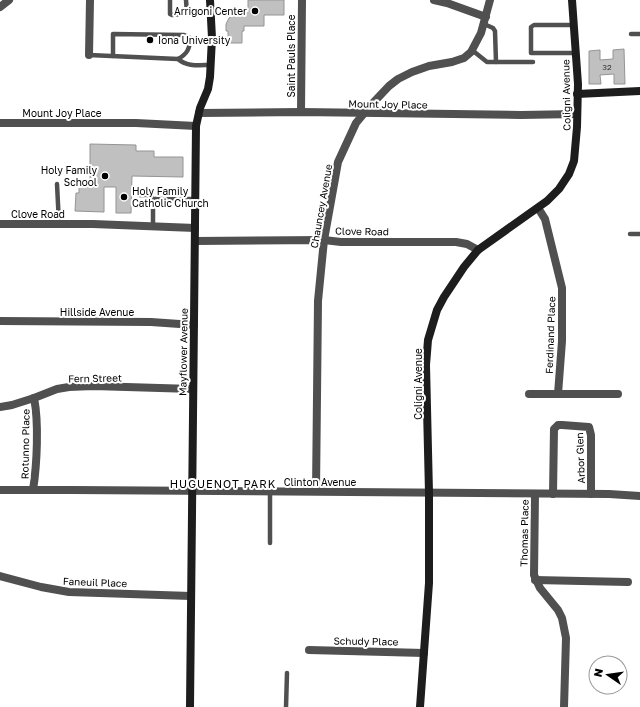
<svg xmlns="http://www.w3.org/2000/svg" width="640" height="707" viewBox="0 0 640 707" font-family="'Golos Text',sans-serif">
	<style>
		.building { fill: #c0c0c0; stroke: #949494 }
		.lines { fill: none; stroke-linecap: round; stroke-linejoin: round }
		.lane { stroke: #505050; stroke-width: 4.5 }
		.street { stroke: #505050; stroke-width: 8 }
		.secondary { stroke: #1d1d1d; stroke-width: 8 }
		.poi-dot { fill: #000; stroke: #fff; stroke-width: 1.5 }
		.labels { text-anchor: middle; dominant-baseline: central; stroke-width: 4; stroke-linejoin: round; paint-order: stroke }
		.number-label { font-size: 8px; fill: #303030 }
		.poi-label { font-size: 10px; fill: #000; stroke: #fff; text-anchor: end }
		.street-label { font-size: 10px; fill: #000; stroke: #fff }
		.neighbourhood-label { font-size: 11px; letter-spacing: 1px; fill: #000; stroke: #fff }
	</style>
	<rect width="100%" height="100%" fill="#fff"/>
	<g class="building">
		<path d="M248,0H284V15H264V26H244V31H242V43H228V31H226V24L229,18L232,16H243V8H248Z"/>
		<path d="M624,49L625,84H614V74L600,75L601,84H589V51L600,50V60L613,59V50Z"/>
		<path d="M90,144L136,145V151H154V157H183V177L132,176L131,213H116V187H104V212L75,211L76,193H79V186H90Z"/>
	</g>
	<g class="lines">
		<g class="lane">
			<path d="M170,0V14L172,15L201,12L211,13"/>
			<path d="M186,0L187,14"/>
			<path d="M484,24L493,28L495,31L496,62"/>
			<path d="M573,25H534L531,27V53H575"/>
			<path d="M631,34H640"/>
			<path d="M472,50L487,62H533"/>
			<path d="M89,55L178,59C187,67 199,65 211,65"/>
			<path d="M113,56V34L184,35L190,38C190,49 187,54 178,59"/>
			<path d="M57,184L59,224"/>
			<path d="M139,195H148L153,199"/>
			<path d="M153,226V199H195"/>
			<path d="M630,234H640"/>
			<path d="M270,543V491"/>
			<path d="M286,707L287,673"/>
		</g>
		<g class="street">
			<path d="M434,0L447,3L486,17"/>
			<path d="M0,7L9,0"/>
			<path d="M89,55L90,0"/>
			<path d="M301,112L302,0"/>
			<path d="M199,113L301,112L521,115L577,114"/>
			<path d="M0,123H136L196,126"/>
			<path d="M538,208L545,219L562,288V341L558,394"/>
			<path d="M0,224H93L195,228"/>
			<path d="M195,241L324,240L341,242H456L467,244L478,250"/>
			<path d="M0,321L151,322L194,325"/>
			<path d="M529,394H618"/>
			<path d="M0,407L12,405L34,398L57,389L69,387L93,386L193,389"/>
			<path d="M0,490H73L609,494L640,496"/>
			<path d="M33,490C37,465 39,422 34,398"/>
			<path d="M316,491L318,301L324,240L338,162L356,123L371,105L389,86L398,79L412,72L429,66L452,62L464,58L471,52L481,33L490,0"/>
			<path d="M535,494L534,575L540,588L558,610L562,618L566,638L564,707"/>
			<path d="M553,494L554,429L558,425H562L589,427L591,435V494"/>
			<path d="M0,576L41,587L69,592L191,596"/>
			<path d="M535,580L628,582"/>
			<path d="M309,650L424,653"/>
		</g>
		<g class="secondary">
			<path d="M577,94L640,91"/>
			<path d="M190,707L196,126L200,108L208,89L210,77L212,38L210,0"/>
			<path d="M420,707L429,583V493L426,365L428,340L437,310L444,297L464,267L478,250L547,201L559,189L569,174L574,161L577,127L578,84L572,0"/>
		</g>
	</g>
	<g class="poi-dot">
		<circle cx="255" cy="11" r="4"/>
		<circle cx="150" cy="40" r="4"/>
		<circle cx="105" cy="176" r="4"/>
		<circle cx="124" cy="197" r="4"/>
	</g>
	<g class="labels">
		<g class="number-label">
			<text x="607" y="67">32</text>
		</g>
		<g class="poi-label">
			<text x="247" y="11">Arrigoni Center</text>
			<text x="158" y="40" text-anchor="start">Iona University</text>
			<text x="97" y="170">Holy Family<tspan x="97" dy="12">School</tspan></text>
			<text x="132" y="191" text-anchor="start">Holy Family<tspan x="132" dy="12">Catholic Church</tspan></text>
		</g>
		<g class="street-label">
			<text transform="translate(291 56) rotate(-90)">Saint Pauls Place</text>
			<text transform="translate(566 95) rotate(-91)">Coligni Avenue</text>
			<text transform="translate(388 104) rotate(1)">Mount Joy Place</text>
			<text x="62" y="113">Mount Joy Place</text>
			<text transform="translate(321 206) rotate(-80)">Chauncey Avenue</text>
			<text x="38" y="214">Clove Road</text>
			<text transform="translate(362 231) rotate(1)">Clove Road</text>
			<text x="97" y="312">Hillside Avenue</text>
			<text transform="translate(550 335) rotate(-88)">Ferdinand Place</text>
			<text transform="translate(183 352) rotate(-89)">Mayflower Avenue</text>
			<text transform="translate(95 378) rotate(-1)">Fern Street</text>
			<text transform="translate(418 384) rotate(-90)">Coligni Avenue</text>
			<text transform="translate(25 444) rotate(-89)">Rotunno Place</text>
			<text transform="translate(580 458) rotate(-92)">Arbor Glen</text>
			<text x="320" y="482">Clinton Avenue</text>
			<text transform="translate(524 533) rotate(-89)">Thomas Place</text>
			<text transform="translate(95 582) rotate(2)">Faneuil Place</text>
			<text transform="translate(366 641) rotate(1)">Schudy Place</text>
		</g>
		<g class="neighbourhood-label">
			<text x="223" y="483">HUGUENOT PARK</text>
		</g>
	</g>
	<g transform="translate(608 675) rotate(283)"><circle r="19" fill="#ffffff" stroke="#999999"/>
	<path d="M0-3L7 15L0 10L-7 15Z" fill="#000000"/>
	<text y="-6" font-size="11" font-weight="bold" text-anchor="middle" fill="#000000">N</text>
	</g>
</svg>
